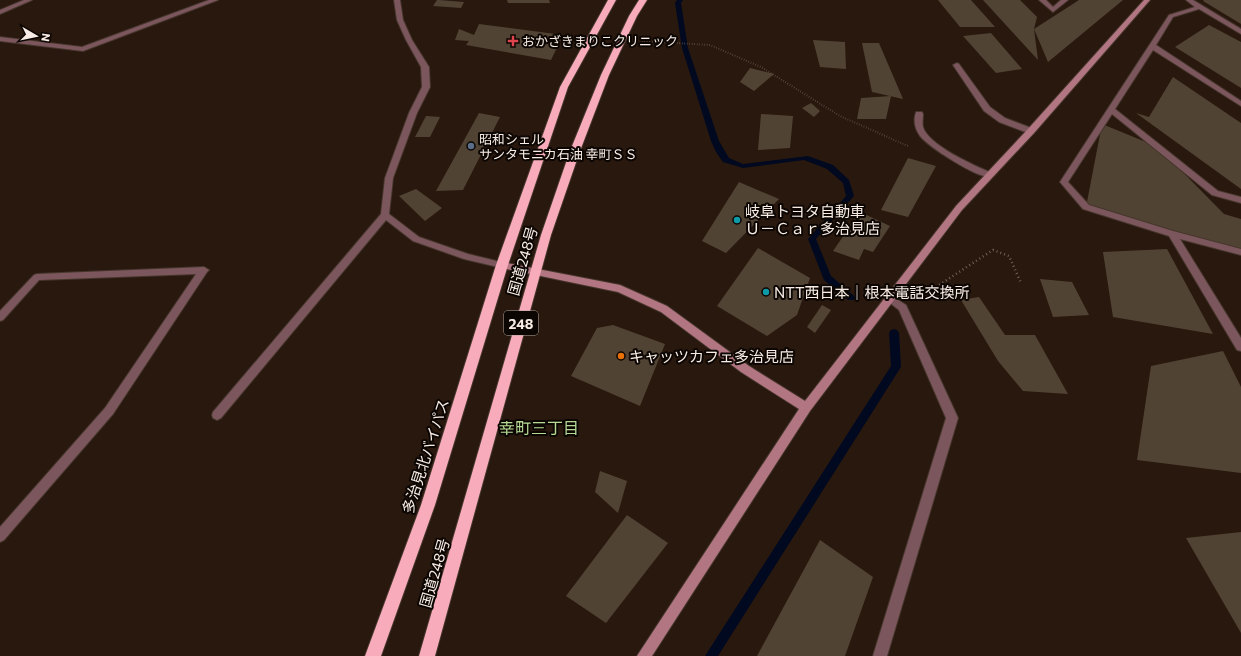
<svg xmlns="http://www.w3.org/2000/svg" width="1241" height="656" viewBox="0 0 1241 656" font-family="Commissioner,'Noto Sans JP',sans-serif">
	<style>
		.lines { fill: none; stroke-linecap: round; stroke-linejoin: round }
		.stream { fill: #010920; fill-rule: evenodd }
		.building { fill: #514333 }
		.street-casing { stroke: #46362c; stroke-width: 2 }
		.secondary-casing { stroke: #46362c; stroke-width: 2 }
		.highway-casing { stroke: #46362c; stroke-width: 2 }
		.path-far1 { stroke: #716158; stroke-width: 2; stroke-dasharray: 0.5 2; stroke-linecap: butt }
		.path { stroke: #716158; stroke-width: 2.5; stroke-dasharray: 1 3; stroke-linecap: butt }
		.street { fill: #7c565d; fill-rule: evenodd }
		.secondary { fill: #b27682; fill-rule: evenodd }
		.highway { fill: #f8acbb; fill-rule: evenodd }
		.health-dot { fill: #e0444e; stroke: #0c0603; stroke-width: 1.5 }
		.service-dot { fill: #5c6f8a; stroke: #0c0603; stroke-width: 1.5 }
		.culture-dot { fill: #0f9aa8; stroke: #0c0603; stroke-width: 1.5 }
		.food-dot { fill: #e8710a; stroke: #0c0603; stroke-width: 1.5 }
		.labels { text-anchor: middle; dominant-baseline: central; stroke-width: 4; stroke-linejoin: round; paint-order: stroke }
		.far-poi-label { font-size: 13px; fill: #f8ece5; stroke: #0c0603; text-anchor: start }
		.shield { fill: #0c0603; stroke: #b1a7a1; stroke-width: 1 }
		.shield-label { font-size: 14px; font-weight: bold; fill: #f8ece5 }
		.poi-label { font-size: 15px; fill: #f8ece5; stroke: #0c0603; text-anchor: start }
		.street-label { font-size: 15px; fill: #f8ece5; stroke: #0c0603 }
		.neighbourhood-label { font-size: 16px; fill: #b6da94; stroke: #0c0603 }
	</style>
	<rect width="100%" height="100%" fill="#29180e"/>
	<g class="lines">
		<g class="stream">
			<path d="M677,0H683L681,3L688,48L719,141L729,158L743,164L808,156L833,165L849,180L854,196L816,239L831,276L854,296L855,298L854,300H848L824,280L808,239L846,196L843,183L827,169L804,160L743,168L723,162L716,152L711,141L682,48L675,3Z"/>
			<path d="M894,329L897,330L899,333L901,367L899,370L718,656H705L891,366L889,333L891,330Z"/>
		</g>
	</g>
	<g class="building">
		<path d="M437,0H439L464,2L461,8L433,6Z"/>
		<path d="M507,0H549L550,3H508Z"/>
		<path d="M938,0H971L995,27H960Z"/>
		<path d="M983,0H1020L1037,17L1034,29L1038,60Z"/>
		<path d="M1079,0H1123L1048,62L1034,29Z"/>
		<path d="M1204,0H1241V24L1203,1Z"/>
		<path d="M479,24L563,35L551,60L466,45L469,41L455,40L459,29L474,35Z"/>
		<path d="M1209,25L1241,42V88L1175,47Z"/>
		<path d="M991,33L1022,69L996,73L963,36Z"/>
		<path d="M813,40L845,42L846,69L820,67Z"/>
		<path d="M862,43H879L903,99L872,92Z"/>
		<path d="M750,68L774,74L754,91L740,82Z"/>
		<path d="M1173,77L1241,123V189L1136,113L1149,117Z"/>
		<path d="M891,96L886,119H857L861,98Z"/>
		<path d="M811,103L820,111L814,117L802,108Z"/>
		<path d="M479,113L500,117L463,190L436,191Z"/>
		<path d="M761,114L793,116L790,148L758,150Z"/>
		<path d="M426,116L440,117L430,137H415Z"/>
		<path d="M1102,124L1158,147L1224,214L1241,219V249L1086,207Z"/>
		<path d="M908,158L936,166L908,217L881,210Z"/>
		<path d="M739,182L779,199L726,253L702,241Z"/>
		<path d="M416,189L442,208L425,221L399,196Z"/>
		<path d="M860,212L890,226L873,252L864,249L859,260L833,251Z"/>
		<path d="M758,248L810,278L797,315L767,336L717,306Z"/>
		<path d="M1167,249L1213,334L1113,317L1103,252Z"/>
		<path d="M1040,279L1072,282L1089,315L1053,317Z"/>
		<path d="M979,297L1005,335H1035L1068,394L1023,391L998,361L961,300Z"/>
		<path d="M822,305L831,310L815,333L807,327Z"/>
		<path d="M613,325L665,344L640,406L571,376L597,328Z"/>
		<path d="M1223,351L1241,387V473L1137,460L1151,366Z"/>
		<path d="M600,471L627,481L618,513L595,492Z"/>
		<path d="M627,515L668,543L606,623L566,596Z"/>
		<path d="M1241,532V633L1186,538Z"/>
		<path d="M820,540L873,577L845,656H757Z"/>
	</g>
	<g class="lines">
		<g class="street-casing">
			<g id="street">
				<path d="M24,0H32L0,14V10Z"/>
				<path d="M209,0H218L83,51L0,41V37L82,47Z"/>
				<path d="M394,0H400L403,20L412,40L429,67L430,87L417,113L393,178L389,214L419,237L468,254L505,263L507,265L502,268L464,259L413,241L386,220L221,418L217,420L213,418L212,415L213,412L381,214L385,178L409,113L422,87L421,67L406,40L397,20Z"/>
				<path d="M1039,0H1046L1053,7L1061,0H1068L1053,12Z"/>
				<path d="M1186,0H1193L1241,29V34L1199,9L1173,17L1156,45L1241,101V106L1153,50L1115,109L1218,191L1241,197V203L1212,195L1112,114L1068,182L1089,205L1173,231L1241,249V255L1180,239L1241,338V351L1237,350L1169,236L1083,209L1060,182L1169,15L1195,7Z"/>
				<path d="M957,63L959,64L990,107L1005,118L1034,129V133H1028L999,122L984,111L953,65Z"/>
				<path d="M916,112H922L923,114C923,118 922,123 923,127C928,145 975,166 992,173L993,175L992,177C979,180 929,147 920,136C915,129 913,120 916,112Z"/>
				<path d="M204,267L209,270L207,272L113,414L4,540L0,542V527L105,408L196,274L39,280L3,320L0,321V311L34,275L37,274Z"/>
				<path d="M890,295L906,305L958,418L887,656H873L946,418L899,310L885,299L887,296Z"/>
			</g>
		</g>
		<g class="secondary-casing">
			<path id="secondary" d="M1144,0H1150L1034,133L962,210L810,411L652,656H637L799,409L741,372L661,312L618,292L502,268L497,265L499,263L502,262L620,285L667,306L749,366L805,401L956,206L1028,129Z"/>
		</g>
		<g class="highway-casing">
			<g id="highway">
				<path d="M608,0H616L568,87L508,265L435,505L381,656H365L421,505L496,265L560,87Z"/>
				<path d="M639,0H647L637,16L609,75L580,151L551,235L435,656H419L541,235L570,151L601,75L629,16Z"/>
			</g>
		</g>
		<path class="path-far1" d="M642,41L710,45L761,67L840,116L908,146"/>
		<path class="path" d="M919,298L993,250L1009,256L1021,283"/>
		<use href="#street" class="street"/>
		<use href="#secondary" class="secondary"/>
		<use href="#highway" class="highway"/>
	</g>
	<path class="health-dot" d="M511 35h4v4h4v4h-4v4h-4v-4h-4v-4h4z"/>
	<circle class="service-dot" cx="471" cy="146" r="4"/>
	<g class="culture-dot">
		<circle cx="737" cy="220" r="4"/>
		<circle cx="766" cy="292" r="4"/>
	</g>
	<circle class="food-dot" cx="621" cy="356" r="4"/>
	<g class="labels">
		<g class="far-poi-label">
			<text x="522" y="41">おかざきまりこクリニック</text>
			<text x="479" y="139">昭和シェル<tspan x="479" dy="15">サンタモニカ石油 幸町ＳＳ</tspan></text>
		</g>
		<rect class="shield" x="504" y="311" width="34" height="24" rx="3"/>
		<g class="shield-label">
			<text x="521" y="323">248</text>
		</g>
		<g class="poi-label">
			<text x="745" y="211">岐阜トヨタ自動車<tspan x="745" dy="17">Ｕ－Ｃａｒ多治見店</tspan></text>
			<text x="774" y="292">NTT西日本｜根本電話交換所</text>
			<text x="629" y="356">キャッツカフェ多治見店</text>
		</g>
		<g class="street-label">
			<text transform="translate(522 261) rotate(-74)">国道248号</text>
			<text transform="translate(425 456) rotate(-72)">多治見北バイパス</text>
			<text transform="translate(434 573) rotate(-74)">国道248号</text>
		</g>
		<g class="neighbourhood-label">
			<text x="539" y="427">幸町三丁目</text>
		</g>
	</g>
	<g transform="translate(36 36) rotate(99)" stroke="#0c0603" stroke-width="3" paint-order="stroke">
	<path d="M0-3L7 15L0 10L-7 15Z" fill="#f8ece5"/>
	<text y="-6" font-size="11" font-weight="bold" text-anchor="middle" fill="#f8ece5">N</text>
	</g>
</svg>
